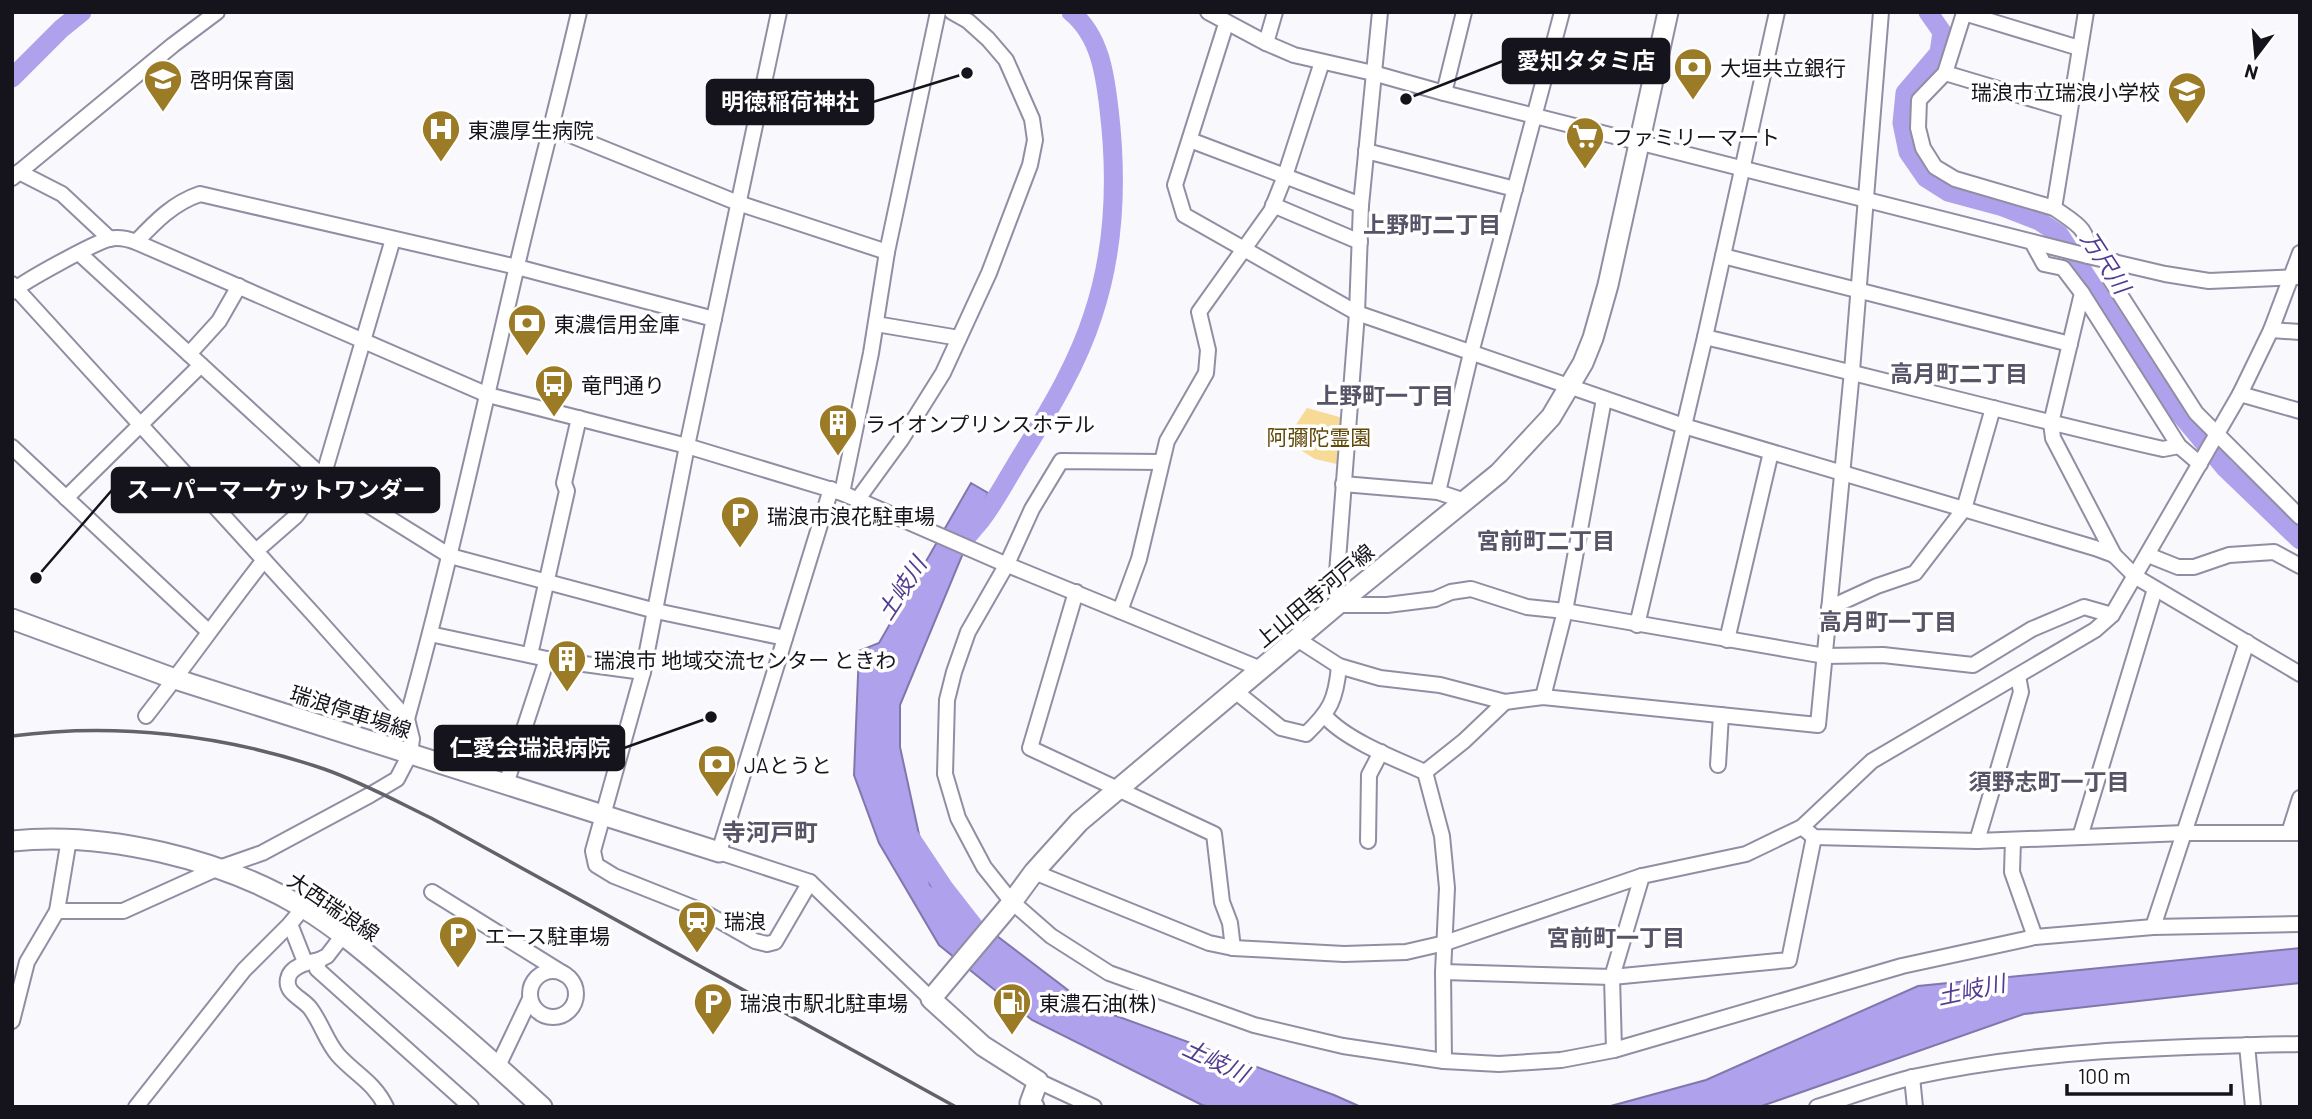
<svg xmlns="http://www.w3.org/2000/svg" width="2312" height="1119" viewBox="0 0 2312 1119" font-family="Barlow,'Noto Sans JP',sans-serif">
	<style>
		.green { fill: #f7da96 }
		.water { fill: #afa1eb; stroke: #8177ad; stroke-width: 2 }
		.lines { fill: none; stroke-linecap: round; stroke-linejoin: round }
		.river { stroke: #afa1eb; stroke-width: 19 }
		.minor-casing { stroke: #918ea4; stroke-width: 18 }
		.major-casing { stroke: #918ea4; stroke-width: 23 }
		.minor { stroke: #fff; stroke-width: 14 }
		.major { stroke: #fff; stroke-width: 19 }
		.rail { stroke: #636269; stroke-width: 3.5 }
		.labels { text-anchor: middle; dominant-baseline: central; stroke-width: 7; stroke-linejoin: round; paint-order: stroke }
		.poi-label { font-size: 21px; fill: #15141c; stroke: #fff; text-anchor: start }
		.park-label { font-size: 21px; fill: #604909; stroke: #fff }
		.street-label { font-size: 21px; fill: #15141c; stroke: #fff }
		.neighbourhood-label { font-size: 23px; font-weight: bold; fill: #575468; stroke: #fff }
		.water-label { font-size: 23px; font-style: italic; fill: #533b91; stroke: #fff }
		.quarter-label { font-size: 24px; font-weight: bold; fill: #575468; stroke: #fff }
		.leader { fill: none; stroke: #15141c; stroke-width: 2.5 }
		.callout-dot { fill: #15141c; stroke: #fff; stroke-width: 2.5 }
		.callout { fill: #15141c; stroke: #15141c; stroke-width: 2.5 }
		.callout-label { font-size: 23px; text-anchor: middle; font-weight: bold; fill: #fff }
	</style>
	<rect width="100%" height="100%" fill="#f8f8fd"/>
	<path class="green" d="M1307,408L1343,418L1341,465L1315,459L1294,446L1295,438L1293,429Z"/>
	<g class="water">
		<path d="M971,483L988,493L900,705V747L930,885L1089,1006L1334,1095L1361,1107H1211L1202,1105L1032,1020L939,945L879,843L854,775L859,651L879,643Z"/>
		<path d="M2300,948V983L2024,1014L1759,1107H1607L1706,1080L1918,986Z"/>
	</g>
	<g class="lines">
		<g class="river">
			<path d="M1928,12L1942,32L1939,53L1905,93L1902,123L1908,152L1926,178L1948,192L2000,206L2039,221L2059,234L2160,390L2225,468L2300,540"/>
			<path d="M12,78L61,29L82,12"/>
			<path d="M956,548C965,539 973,530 981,520C998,498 1011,471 1026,448C1052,406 1078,362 1093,315C1115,249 1117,176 1109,109C1105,74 1100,36 1071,12"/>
			<path d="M910,837L944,888L976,929"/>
		</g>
		<g class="minor-casing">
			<g id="minor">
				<path d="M779,12L687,446L643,672L593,851L596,865L614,876L702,911L755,941L767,944L775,942L810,882"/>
				<path d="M1208,12L1266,43L1294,55L1373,73L1444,93L2088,256L2165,274L2209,281L2298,277"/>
				<path d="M1380,12L1361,205L1357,313L1336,586L1337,605H1387L1435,599L1451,592L1471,589L1527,607L1565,611L1825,656L1883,655L1973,665L2032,629L2084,607L2112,615"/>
				<path d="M2086,12L2054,208C2075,223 2090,228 2088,256"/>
				<path d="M1226,24L1175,185L1184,215L1357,313L1684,426L2095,548L2114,555"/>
				<path d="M1266,43L1275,12"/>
				<path d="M1945,73L2069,110"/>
				<path d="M1444,93L1464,12"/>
				<path d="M553,128L738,203L887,252"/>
				<path d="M1190,140L1361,205"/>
				<path d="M1366,151L1515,189"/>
				<path d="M19,172L62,194L110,239"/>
				<path d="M12,178L173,45L217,12"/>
				<path d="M1273,205L1360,242"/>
				<path d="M2054,208L1955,179L1935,167L1923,148L1918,128L1919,100L1945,73L1964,13L2079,48"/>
				<path d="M136,242C155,222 173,203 200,194L517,267L714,319"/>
				<path d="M2032,242L2044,264L2063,268L2082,293L2051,423L2053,438L2114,555L2136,577L2300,674"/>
				<path d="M79,253L323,477L450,556L656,611L785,638"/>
				<path d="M1723,256L2070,344"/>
				<path d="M2115,262L2110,279L2196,413L2300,517"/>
				<path d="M12,284L315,616L407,719L412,739L410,754L397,779L370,795L262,853L216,869L123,911H57"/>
				<path d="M12,292C22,282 94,243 109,239C117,237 128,239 136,242L488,395L687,446L842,493L998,561L1261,669"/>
				<path d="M2082,293L2179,446L2200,464"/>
				<path d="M876,324L959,338"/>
				<path d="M2271,330L2300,332"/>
				<path d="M1705,337C1858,373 2010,414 2163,449L2179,446"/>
				<path d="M189,354L219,321L239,286"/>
				<path d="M2240,394L2300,411"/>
				<path d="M12,447L208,631"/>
				<path d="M1160,462L1061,461L1032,509L1007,564L968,632L954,672L947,700L945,774L958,818L984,867L1011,901L1051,936L1109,973L1254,1025L1343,1046L1444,1061L1499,1064L1561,1060L1614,1050L1902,966L2035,937L2153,927L2300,924"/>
				<path d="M1343,484L1438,492"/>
				<path d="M831,489L719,852L810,882L931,999"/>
				<path d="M842,493L871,353L887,252L938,12"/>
				<path d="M66,498L201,365"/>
				<path d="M858,499L901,440L943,373L989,273L1030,165L1035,140L1032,119L1006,60L988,39L968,21L952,12"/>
				<path d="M1465,501L1438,492L1471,353L1562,12"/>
				<path d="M256,551L296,516L323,477L393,239"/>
				<path d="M2148,555L2178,567H2194L2229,555L2274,552L2300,566"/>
				<path d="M1076,592L1030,748L1214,834L1222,902L1230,923L1233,948"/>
				<path d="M1829,608L1877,586L1915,573L1964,509L1993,408"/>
				<path d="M1120,611L1139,559L1167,441L1206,373L1208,350L1199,312L1271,211L1285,176L1322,62"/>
				<path d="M1637,625L1705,337L1777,12"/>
				<path d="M430,634L547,659L643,672"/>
				<path d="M1297,639L1339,666L1380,678L1440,685L1505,702L1543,697L1818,725L1852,371L1881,12"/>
				<path d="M1727,640L1771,452"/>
				<path d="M530,655L567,491L564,483L579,418"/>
				<path d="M1235,691L1281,728L1306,734C1330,711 1336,700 1339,666"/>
				<path d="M1543,697L1565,611L1604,399"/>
				<path d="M146,716C186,665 224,611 264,560"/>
				<path d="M1325,716C1346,740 1395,759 1425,772"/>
				<path d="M407,719C448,571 481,420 516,270C536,184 559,99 579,12"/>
				<path d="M1718,765L1721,715"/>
				<path d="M1425,772L1442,836L1447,888L1443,972L1444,1061"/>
				<path d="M1425,772L1464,741L1505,702"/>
				<path d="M506,784L547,659"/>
				<path d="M1802,827L1814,837L1977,841L2185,833H2300"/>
				<path d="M2289,833L2300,798"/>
				<path d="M2080,837L2155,589"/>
				<path d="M2013,840L2012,872L2035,937"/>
				<path d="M1368,841L1369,775L1381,752"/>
				<path d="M1977,841L2021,692L2018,676"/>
				<path d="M1034,872L1209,943L1233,948L1344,954L1406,952L1445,943L1642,876L1746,854L1802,827L1872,761L2095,630L2112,615L2240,394L2271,330L2300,253"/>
				<path d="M432,892L564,974"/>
				<path d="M290,924L305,962"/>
				<path d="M2153,927L2247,642"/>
				<path d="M319,960L327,956L344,934"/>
				<circle cx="553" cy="994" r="23"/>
				<path d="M1443,972L1612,977L1789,960L1814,837"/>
				<path d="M12,1021L27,962L57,911L69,839"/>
				<path d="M2247,1045L2253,1107"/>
				<path d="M1614,1050L1612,977L1642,876"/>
				<path d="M498,1066L530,999"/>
				<path d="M1912,1077L1915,1107"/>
				<path d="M1038,1081L1094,1107"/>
				<path d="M136,1107L244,970L290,924L303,908"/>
				<path d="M386,1107C374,1082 355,1074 338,1055C326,1041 321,1022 310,1008C302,998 285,993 288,979C290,966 309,962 319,960L317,969L471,1107"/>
				<path d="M1817,1107C1849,1097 1881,1085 1913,1077C2040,1049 2170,1047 2300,1044"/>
			</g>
		</g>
		<g class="major-casing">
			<g id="major">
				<path d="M12,619L175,679L719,852"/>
				<path d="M12,841C105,831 222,859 302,907C340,930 373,959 407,988C453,1027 498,1066 542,1107"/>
				<path d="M1034,1107L1030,1103L1038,1081L983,1046L931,999L1009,906L1034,872L1079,822L1337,605L1499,473L1551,417L1583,363L1593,338L1608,285L1668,12"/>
			</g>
		</g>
		<use href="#minor" class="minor"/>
		<use href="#major" class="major"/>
		<path class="rail" d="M12,736C116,722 225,735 324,769C361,782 396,801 431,818L956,1107"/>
	</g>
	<defs>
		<g id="bank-pin" transform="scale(2.0125)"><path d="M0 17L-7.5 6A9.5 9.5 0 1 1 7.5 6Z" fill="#9b7b25" stroke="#fff"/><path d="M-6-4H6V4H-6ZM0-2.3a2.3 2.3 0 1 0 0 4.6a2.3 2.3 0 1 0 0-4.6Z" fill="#fff"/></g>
		<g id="school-pin" transform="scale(2.0125)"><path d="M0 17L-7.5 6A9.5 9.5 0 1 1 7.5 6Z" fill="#9b7b25" stroke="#fff"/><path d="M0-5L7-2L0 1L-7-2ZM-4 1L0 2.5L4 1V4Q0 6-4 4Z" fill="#fff"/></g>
		<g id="hospital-pin" transform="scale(2.0125)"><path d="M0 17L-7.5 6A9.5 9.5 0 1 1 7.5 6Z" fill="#9b7b25" stroke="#fff"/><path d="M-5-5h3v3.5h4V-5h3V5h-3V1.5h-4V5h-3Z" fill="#fff"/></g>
		<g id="supermarket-pin" transform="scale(2.0125)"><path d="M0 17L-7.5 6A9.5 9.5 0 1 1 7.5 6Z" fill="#9b7b25" stroke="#fff"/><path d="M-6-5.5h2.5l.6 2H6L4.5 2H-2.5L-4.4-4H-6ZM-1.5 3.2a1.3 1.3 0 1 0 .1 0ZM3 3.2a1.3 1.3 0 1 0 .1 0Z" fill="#fff"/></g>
		<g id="bus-pin" transform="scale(2.0125)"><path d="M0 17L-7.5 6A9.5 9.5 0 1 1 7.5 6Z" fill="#9b7b25" stroke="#fff"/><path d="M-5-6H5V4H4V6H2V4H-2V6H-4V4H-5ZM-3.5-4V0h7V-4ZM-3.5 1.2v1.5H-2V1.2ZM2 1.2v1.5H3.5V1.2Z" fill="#fff"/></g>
		<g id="building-pin" transform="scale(2.0125)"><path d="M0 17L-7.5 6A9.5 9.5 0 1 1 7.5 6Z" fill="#9b7b25" stroke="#fff"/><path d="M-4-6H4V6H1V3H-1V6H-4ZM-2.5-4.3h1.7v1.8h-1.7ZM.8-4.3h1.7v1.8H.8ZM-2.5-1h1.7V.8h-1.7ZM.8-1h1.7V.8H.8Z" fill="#fff"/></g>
		<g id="parking-pin" transform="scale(2.0125)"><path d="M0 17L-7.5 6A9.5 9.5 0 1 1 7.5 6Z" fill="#9b7b25" stroke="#fff"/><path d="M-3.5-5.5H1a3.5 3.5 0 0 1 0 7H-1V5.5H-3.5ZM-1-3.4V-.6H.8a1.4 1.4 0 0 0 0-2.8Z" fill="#fff"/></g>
		<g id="station-pin" transform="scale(2.0125)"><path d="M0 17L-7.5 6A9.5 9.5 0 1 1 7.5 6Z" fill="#9b7b25" stroke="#fff"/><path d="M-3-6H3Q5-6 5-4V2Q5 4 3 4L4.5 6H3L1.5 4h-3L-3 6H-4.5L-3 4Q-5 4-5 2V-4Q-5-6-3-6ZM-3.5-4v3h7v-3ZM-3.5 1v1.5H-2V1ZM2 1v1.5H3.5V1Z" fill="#fff"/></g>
		<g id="fuel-pin" transform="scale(2.0125)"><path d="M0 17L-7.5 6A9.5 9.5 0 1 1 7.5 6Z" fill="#9b7b25" stroke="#fff"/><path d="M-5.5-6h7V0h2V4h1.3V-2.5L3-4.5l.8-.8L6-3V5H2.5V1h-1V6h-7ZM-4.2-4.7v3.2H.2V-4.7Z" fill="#fff"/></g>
	</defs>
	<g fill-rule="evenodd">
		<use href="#bank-pin" x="1693" y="67"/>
		<use href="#school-pin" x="163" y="79"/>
		<use href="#school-pin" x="2187" y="91"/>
		<use href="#hospital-pin" x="441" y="129"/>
		<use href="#supermarket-pin" x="1585" y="136"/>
		<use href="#bank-pin" x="527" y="323"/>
		<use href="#bus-pin" x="554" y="384"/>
		<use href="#building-pin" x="838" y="423"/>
		<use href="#parking-pin" x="740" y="515"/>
		<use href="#building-pin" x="567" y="659"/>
		<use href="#bank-pin" x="717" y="764"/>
		<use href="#station-pin" x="697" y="920"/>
		<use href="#parking-pin" x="458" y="935"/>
		<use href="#parking-pin" x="713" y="1002"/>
		<use href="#fuel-pin" x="1012" y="1002"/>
	</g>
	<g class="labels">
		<g class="poi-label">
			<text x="1720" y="67">大垣共立銀行</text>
			<text x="190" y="79">啓明保育園</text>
			<text x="2160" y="91" text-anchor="end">瑞浪市立瑞浪小学校</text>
			<text x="468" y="129">東濃厚生病院</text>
			<text x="1612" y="136">ファミリーマート</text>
			<text x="554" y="323">東濃信用金庫</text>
			<text x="581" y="384">竜門通り</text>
			<text x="865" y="423">ライオンプリンスホテル</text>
			<text x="767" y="515">瑞浪市浪花駐車場</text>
			<text x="594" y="659">瑞浪市 地域交流センター ときわ</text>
			<text x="744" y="764">JAとうと</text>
			<text x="724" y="920">瑞浪</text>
			<text x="485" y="935">エース駐車場</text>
			<text x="740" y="1002">瑞浪市駅北駐車場</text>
			<text x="1039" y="1002">東濃石油(株)</text>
		</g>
		<g class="park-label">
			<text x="1319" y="436">阿彌陀霊園</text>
		</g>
		<g class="street-label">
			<text transform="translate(1314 595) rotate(-40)">上山田寺河戸線</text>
			<text transform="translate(351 711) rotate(18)">瑞浪停車場線</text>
			<text transform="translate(334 906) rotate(34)">大西瑞浪線</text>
		</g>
		<g class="neighbourhood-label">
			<text x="1432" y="224">上野町二丁目</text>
			<text x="1959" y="373">高月町二丁目</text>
			<text x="1385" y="395">上野町一丁目</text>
			<text x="1546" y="540">宮前町二丁目</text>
			<text x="1888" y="621">高月町一丁目</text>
			<text x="2049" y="781">須野志町一丁目</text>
			<text x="1616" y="937">宮前町一丁目</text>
		</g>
		<g class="water-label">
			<text transform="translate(2106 262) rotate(57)">万尺川</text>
			<text transform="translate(901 588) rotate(-57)">土岐川</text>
			<text transform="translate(1971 989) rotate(-12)">土岐川</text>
			<text transform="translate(1216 1060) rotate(25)">土岐川</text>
		</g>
		<g class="quarter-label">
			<text x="770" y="831">寺河戸町</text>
		</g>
	</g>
	<path class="leader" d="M1406 99L1503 61M967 73L873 102M36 578L112 490M711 717L624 748"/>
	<g class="callout-dot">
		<circle cx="1406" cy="99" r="7"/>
		<circle cx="967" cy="73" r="7"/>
		<circle cx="36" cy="578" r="7"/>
		<circle cx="711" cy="717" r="7"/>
	</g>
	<g class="callout">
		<rect x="1503" y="39" width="166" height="44" rx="7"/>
		<rect x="707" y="80" width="166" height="44" rx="7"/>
		<rect x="112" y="468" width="327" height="44" rx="7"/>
		<rect x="435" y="726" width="189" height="44" rx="7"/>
	</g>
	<g class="callout-label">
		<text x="1586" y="69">愛知タタミ店</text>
		<text x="790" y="110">明徳稲荷神社</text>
		<text x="276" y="498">スーパーマーケットワンダー</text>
		<text x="530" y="756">仁愛会瑞浪病院</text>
	</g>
	<rect width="2312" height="1119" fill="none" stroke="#15141c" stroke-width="28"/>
	<g transform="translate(2256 56) rotate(196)" stroke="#ffffff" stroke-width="5" paint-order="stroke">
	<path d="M0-5L12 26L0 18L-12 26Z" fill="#15141c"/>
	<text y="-10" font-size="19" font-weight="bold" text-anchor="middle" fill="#15141c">N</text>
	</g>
	<path d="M2067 1084v10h164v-10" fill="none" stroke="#15141c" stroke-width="3.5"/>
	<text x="2078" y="1084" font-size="21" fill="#15141c" stroke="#ffffff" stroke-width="5" paint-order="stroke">100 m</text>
</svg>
